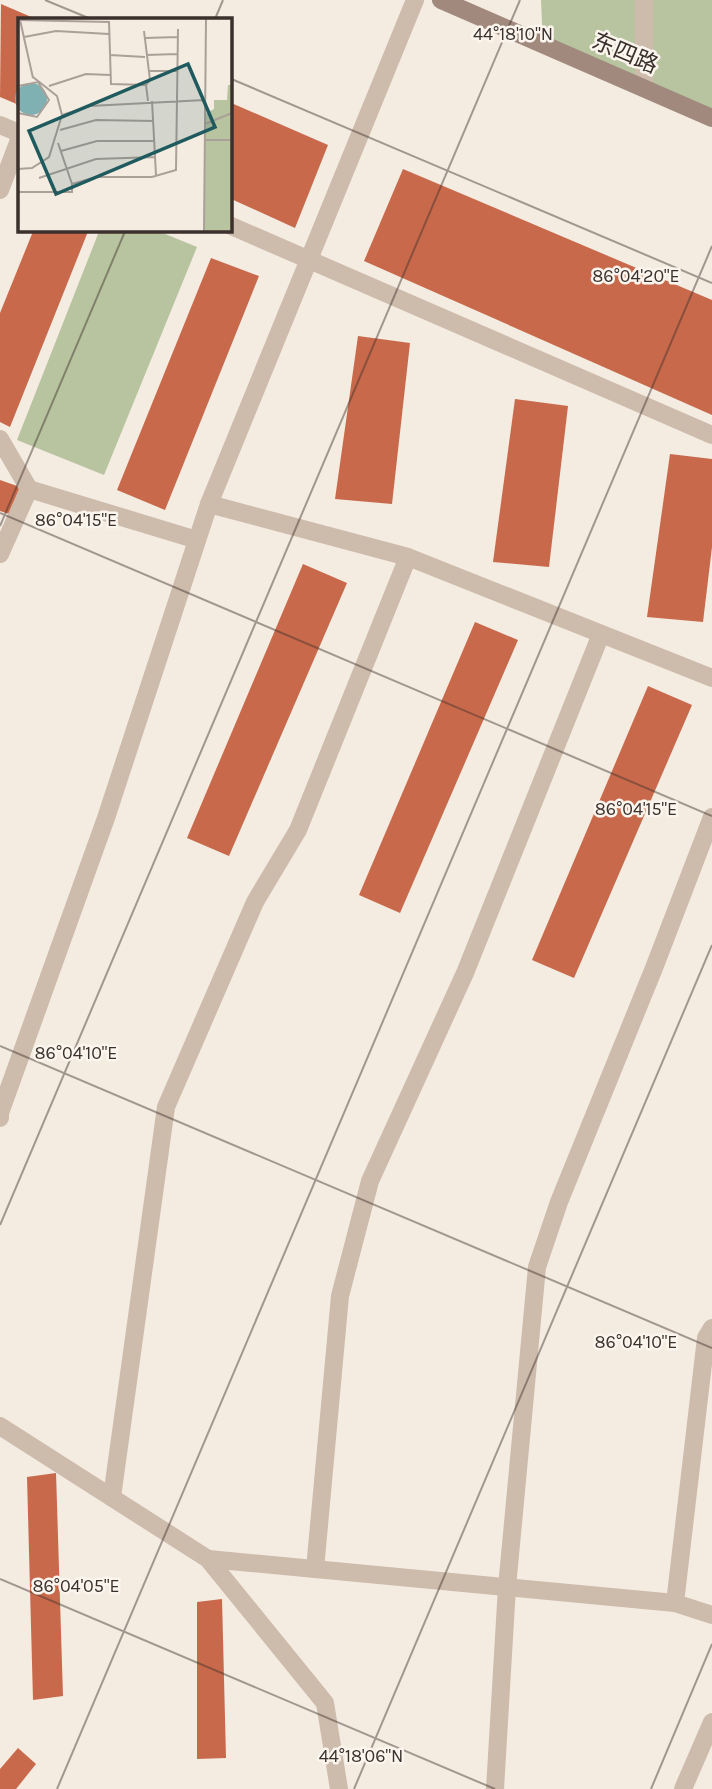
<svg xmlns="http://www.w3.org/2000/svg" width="712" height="1789" viewBox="0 0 712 1789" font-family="Karla,'Noto Sans SC',sans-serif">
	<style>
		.green { fill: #b8c4a0 }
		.building { fill: #c8694b }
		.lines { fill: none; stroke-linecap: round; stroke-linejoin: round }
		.pedestrian { stroke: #cdbbac; stroke-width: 18 }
		.minor { stroke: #cdbbac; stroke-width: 18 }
		.secondary { stroke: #a18a7d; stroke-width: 18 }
		.ticks { fill: none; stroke: #3b302b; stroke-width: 2; stroke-opacity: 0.45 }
		.labels { text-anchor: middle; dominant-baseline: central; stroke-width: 5; stroke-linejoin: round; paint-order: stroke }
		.street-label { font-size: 23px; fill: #3b302b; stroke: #fbf5ee }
		.inset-road { fill: none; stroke: #aaa098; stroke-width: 2 }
		.view { fill: #1f5a5e; fill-opacity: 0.15; stroke: #1f5a5e; stroke-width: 3.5 }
		.inset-edge { fill: none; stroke: #3b302b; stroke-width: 3.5 }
		.ticks-label { font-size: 18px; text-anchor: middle; fill: #3b302b; stroke: #fbf5ee; stroke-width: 5; stroke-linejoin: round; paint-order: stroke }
	</style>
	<rect width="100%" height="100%" fill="#f4ebe1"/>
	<g class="green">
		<path d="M541,0H712V117L543,45Z"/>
		<path d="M100,229H153L197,247L104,475L17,440Z"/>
	</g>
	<g class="building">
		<path d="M1,4L36,19H19V105L0,97Z"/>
		<path d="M229,102L328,145L295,228L229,198Z"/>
		<path d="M403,169L712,300V415L364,261Z"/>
		<path d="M34,229H89L10,427L0,422V313Z"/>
		<path d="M211,258L259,276L165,510L117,490Z"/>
		<path d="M358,336L410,343L392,504L335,499Z"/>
		<path d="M515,399L568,406L549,567L493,562Z"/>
		<path d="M670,454L712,459V547L703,622L647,617Z"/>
		<path d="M0,480L20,487L9,514L0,511Z"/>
		<path d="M303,564L347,583L229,856L187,838Z"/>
		<path d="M475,622L518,640L400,913L359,895Z"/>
		<path d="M648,686L692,705L574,978L532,960Z"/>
		<path d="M56,1473L63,1696L33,1700L27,1477Z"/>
		<path d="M222,1599L226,1758L197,1759V1602Z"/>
		<path d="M18,1748L36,1764L16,1789H0V1769Z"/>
	</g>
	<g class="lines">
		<path class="pedestrian" d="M644,0V88"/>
		<g class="minor">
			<path d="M0,125L19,133"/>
			<path d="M0,190L19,140"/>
			<path d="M229,225L712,435"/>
			<path d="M0,439L29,489"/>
			<path d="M209,504L408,557L712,678"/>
			<path d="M0,554L29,489L197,540"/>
			<path d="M0,1118V1113L106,818L209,504L415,0"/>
			<path d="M712,1328L706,1338L675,1603L712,1615"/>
			<path d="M0,1426L208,1559L325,1703L339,1789"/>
			<path d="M112,1497L166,1107L255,902L298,830L408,557"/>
			<path d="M208,1559L675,1603"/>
			<path d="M315,1569L340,1296L370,1181L465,973L601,634"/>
			<path d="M495,1789L507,1587L537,1267L559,1202L654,968L712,817"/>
			<path d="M683,1789L712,1722"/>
		</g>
		<path class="secondary" d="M441,0L712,118"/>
	</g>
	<path class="ticks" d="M45,0L91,19M215,19L223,0M229,78L712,283M0,513L712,816M0,526L126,229M0,1046L712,1348M0,1225L520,0M0,1579L495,1789M57,1789L712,246M354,1789L712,945M651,1789L712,1644"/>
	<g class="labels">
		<g class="street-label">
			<text transform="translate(625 53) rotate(23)">东四路</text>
		</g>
	</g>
	<g transform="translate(18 18)">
		<rect width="214" height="214" fill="#f4ebe1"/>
		<path d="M210,67H213V213H187V96L196,91V82H209Z" fill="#b8c4a0"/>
		<path d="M-3 81a16 16 0 1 1 32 0a16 16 0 1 1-32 0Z" fill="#7fb0b2"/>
		<path class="inset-road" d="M0,2L91,4L93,66L128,67L130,83M2,2L15,60M126,13L132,62L128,67M6,19L38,13L91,16M127,20L160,19M92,37L127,39M128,37L159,36M130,53H159M15,59L39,78L44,97L72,88L187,82M0,68L20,64L31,82L19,99L0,95M31,68L68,56L92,57M134,83L138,157M187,106L214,95M42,112L78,102L136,103M187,122H214M40,125L54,166M43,133L79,123H137M0,151L14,150L31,139L44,97M21,160L78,141L137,139M0,174H54V166L78,159H134L158,152L160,11M186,213L188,0"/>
		<path class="view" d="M170,46L197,109L38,176L11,113Z"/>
		<rect width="214" height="214" class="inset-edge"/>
	</g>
	<g class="ticks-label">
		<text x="513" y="40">44°18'10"N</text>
		<text x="636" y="282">86°04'20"E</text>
		<text x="76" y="526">86°04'15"E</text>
		<text x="636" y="815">86°04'15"E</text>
		<text x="76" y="1059">86°04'10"E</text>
		<text x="636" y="1348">86°04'10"E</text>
		<text x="76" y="1592">86°04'05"E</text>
		<text x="361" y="1762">44°18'06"N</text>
	</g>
</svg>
